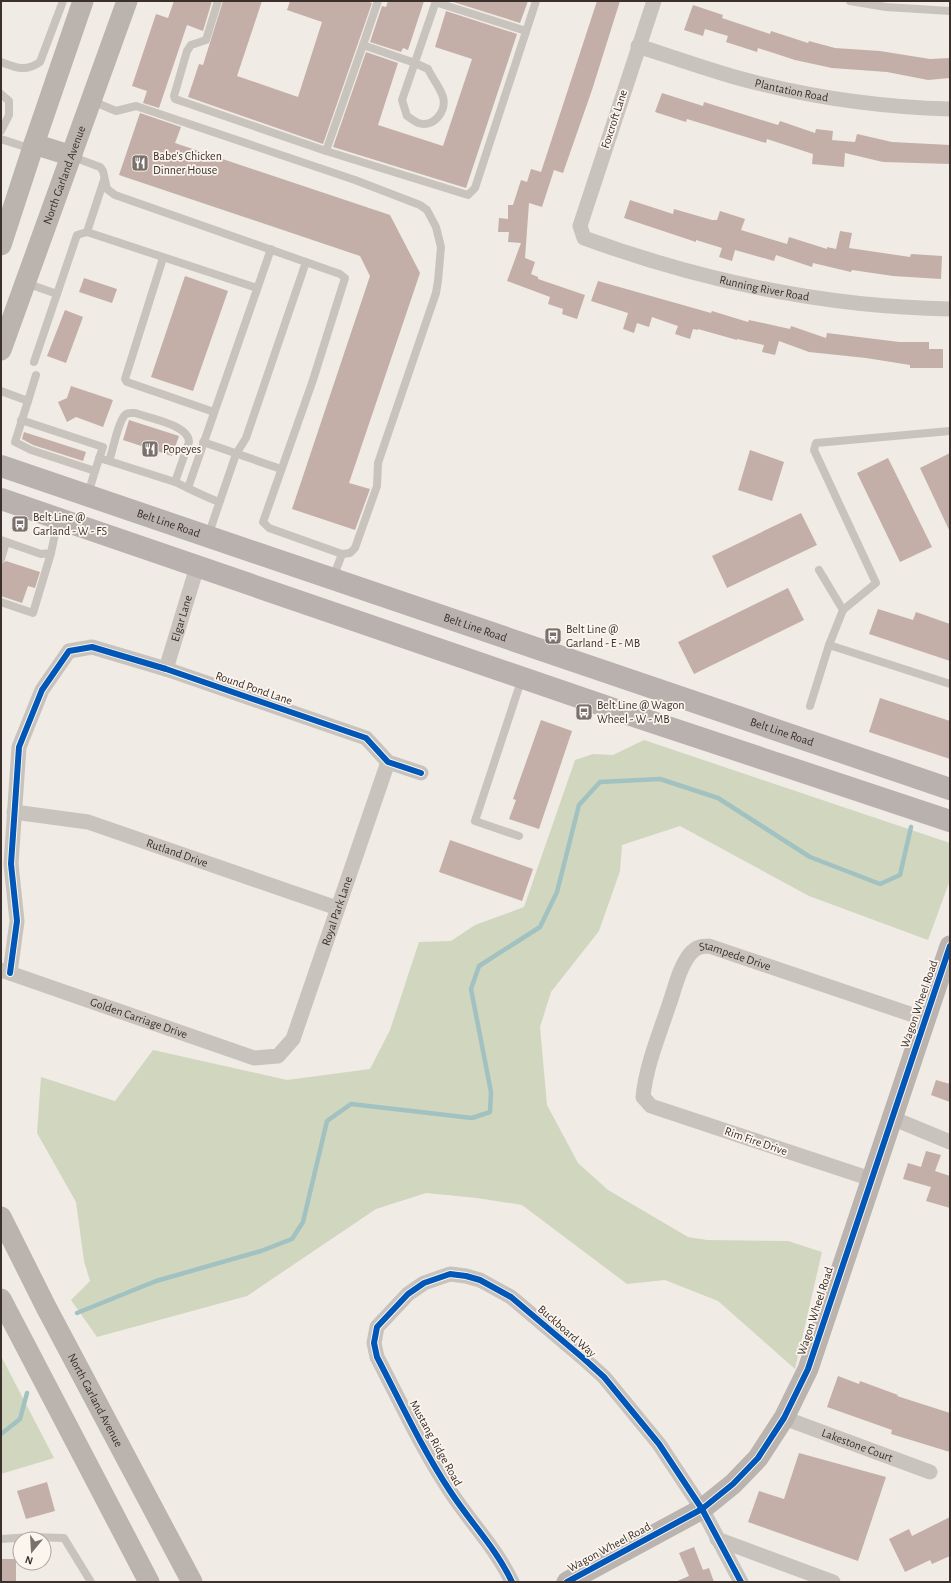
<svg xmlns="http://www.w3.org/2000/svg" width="951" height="1583" viewBox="0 0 951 1583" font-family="'Alegreya Sans',sans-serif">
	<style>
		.green { fill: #d1d6bf }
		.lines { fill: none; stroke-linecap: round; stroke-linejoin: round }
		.stream { stroke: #a1c2c1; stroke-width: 4.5 }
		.building { fill: #c3afa7 }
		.lane { stroke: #c9c3be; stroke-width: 8 }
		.street { stroke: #c9c3be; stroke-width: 15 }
		.secondary { stroke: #bab3ae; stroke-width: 21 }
		.primary { stroke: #b8b1ad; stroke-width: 22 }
		.cycleway-casing { stroke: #fbf5ee; stroke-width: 8 }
		.cycleway { stroke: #0057b8; stroke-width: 6 }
		.labels { text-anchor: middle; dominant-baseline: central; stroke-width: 3.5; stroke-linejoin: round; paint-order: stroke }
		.street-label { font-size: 12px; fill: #3b302b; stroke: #fbf5ee }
		.poi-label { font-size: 12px; fill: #3b302b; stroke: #fbf5ee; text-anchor: start }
	</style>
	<rect width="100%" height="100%" fill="#f0ebe5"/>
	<g class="green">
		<path d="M644,740L950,843V880L928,940L809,896L680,826L622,845L620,871L599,931L551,992L540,1027L547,1105L578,1163L608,1190L688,1237L707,1240L788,1241L822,1252L795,1369L718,1301L665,1280L627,1284L522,1205L477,1198L426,1193L376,1209L247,1296L97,1337L71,1300L90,1281L84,1261L76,1202L37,1133L41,1077L115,1101L153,1050L287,1080L370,1069L390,1030L419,942L451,941L475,925L524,907L575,760L593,754L613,755Z"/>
		<path d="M1,1356L54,1458L1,1474Z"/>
	</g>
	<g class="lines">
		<g class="stream">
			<path d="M77,1313L156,1281L261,1251L292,1239L303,1222L327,1121L351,1104L472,1118L490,1112L491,1092L471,989L479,966L540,927L557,892L579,805L600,782L660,779L718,798L810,857L880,884L900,875L911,827"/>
			<path d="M1,1434L20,1419L27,1393"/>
		</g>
	</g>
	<g class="building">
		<path d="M174,1H212L203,31L187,25L159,108L143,103L147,91L132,86L156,14L168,18Z"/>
		<path d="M223,1H262L237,76L298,97L322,22L287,10L290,1H367L372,3L323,144L188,97L199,64L203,65Z"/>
		<path d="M388,1H424L408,50L403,48L401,52L370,42L382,6L386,7Z"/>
		<path d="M450,1H528L520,23Z"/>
		<path d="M597,1H620L592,90L563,173L554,170L542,207L529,203L525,258L535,262L531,274L538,277V279L585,295L577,319L562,314L563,309L548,304L550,297L507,281L521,243L508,242L509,232H498L499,218L508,219V205H513L521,180L527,182L531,169L541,172Z"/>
		<path d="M693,5L723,15L722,18L770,34L771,31L808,43L809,41L835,48L880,51L930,59L950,58V78L928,80L887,72L832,68L795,60L758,48L757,52L726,42L728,36L705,29L703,36L684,30Z"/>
		<path d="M446,11L517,34L466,188L333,147L366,52L398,63L378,125L443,146L472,59L435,47Z"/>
		<path d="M662,93L703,106L704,102L778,125L780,121L815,133L816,129L833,131L832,140L855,142L857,134L892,142L950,145V164L883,162L845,153L844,167L812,164L813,154L767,139L766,143L687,119L686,122L655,112Z"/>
		<path d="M140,113L181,127L175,143L390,215L420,273L349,483L370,489L355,530L292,509L370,276L360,256L119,175Z"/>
		<path d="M630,200L673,214L674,209L712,220H717L720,211L745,219L741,230L787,244L789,237L827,249V247L836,249L840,231L852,233L849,248L910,257L911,254L942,256L941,279L893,276L852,270L851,272L813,263L812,267L776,255L774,261L735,250L732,261L719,257L722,248L696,240V242L624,218Z"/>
		<path d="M185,276L228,291L193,391L151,377Z"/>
		<path d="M84,278L117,289L112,303L79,292Z"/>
		<path d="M598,281L711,313L712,311L748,322L749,320L790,329L791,326L826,338L827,333L899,342H929V349H943V368H910V365L866,358L809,352L779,341L775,355L762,352L764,345L737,339V340L698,329V330L693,329L690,339L675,334L678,326L652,317L649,327L637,323L634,333L623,329L628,313L591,301Z"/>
		<path d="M65,310L83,317L66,363L47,356Z"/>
		<path d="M71,386L113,400L103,427L76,417L67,422L58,402L67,398Z"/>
		<path d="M129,420L179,436L172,456L123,440Z"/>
		<path d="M24,432L86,452L83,461L33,445L22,439Z"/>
		<path d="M750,450L784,462L772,501L738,490Z"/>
		<path d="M950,453V532L920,468Z"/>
		<path d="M888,458L932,547L900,562L857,473Z"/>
		<path d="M801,513L817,545L727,588L712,556Z"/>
		<path d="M6,561L40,572L35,588L28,586L22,603L1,596V564Z"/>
		<path d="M788,588L804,620L694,674L678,642Z"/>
		<path d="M878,609L913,620L916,612L950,624V661L869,634Z"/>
		<path d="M880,698L950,721V759L869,732Z"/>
		<path d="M541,720L572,731L539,829L509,819L516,800L513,799Z"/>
		<path d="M450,840L533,869L522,901L439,872Z"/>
		<path d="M936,1080L950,1084V1102L931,1095Z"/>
		<path d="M926,1151L941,1155L935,1171L950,1176V1208L926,1201L931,1187L903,1179L908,1163L921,1167Z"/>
		<path d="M838,1376L859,1384L860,1381L898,1395L897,1396L950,1413V1452L891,1434L892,1430L827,1407Z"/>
		<path d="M799,1453L886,1477L858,1561L748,1522L759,1491L784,1499Z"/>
		<path d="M47,1482L55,1511L26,1519L17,1491Z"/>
		<path d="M950,1517V1556L932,1564L930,1560L905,1572L889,1539L909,1529L912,1536Z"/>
		<path d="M694,1547L703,1570L709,1568L714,1582H675L689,1576L679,1553Z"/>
		<rect x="1" y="1559" width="15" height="23"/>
	</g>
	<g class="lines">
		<g class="lane">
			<path d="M218,1L206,40L191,45L187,51L174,96L175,99L326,151"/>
			<path d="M436,1L402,100L407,116C410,118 414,121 418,123C433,128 447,112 443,97C440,87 432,78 428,69L415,63L363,45L326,151L468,195L475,188L536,1"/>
			<path d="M850,1L886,7L950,11"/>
			<path d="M435,2L526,31"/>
			<path d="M363,45L378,1"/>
			<path d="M1,62C16,68 26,72 40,62L63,1"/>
			<path d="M1,94L9,101V115L1,131"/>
			<path d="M92,101L116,111L136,106L355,180L420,205L427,210L436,227L441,247L438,281L436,293L378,463L377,486L355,548L350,553L342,554L333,578"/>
			<path d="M1,139L32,149"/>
			<path d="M73,157L100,167L103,171L107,189L115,195L340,274L345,278L313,380L263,522L269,528L342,554"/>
			<path d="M87,232L104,180"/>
			<path d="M163,258L125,379L127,382L214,412"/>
			<path d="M26,283L57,294L77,235L87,232L257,288"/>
			<path d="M34,362L57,294"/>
			<path d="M1,391L28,401L36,375"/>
			<path d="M28,401L15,442L31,450L95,471L88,494"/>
			<path d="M21,420L103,447L95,471"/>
			<path d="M203,442L281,469"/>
			<path d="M99,458L109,461L175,482L189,442C189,425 149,418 135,413C131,413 128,412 125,415C118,422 113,450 109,461"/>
			<path d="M175,482C190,489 203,496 219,502"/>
			<path d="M188,488L271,249"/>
			<path d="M208,536L236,454L246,438L306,262"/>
			<path d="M1,540L41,554L51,553L58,520"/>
			<path d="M1,559L6,542"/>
			<path d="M819,570L843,610"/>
			<path d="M1,602L33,613L51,553"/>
			<path d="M829,645L843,610L876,583L814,450L816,443L950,431"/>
			<path d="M810,706L829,645L950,684"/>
			<path d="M519,836L475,821L522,678"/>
			<path d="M1,1539L31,1537L64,1538L91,1582"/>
		</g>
		<g class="street">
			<path id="s1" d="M654,1L580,226L584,238C702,281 825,307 950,309"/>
			<path id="s2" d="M638,46C669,56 700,67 731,76C802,96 876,107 950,109"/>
			<path id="s3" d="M166,669L197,567"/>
			<path id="s4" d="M14,812L88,822L337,908"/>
			<path id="s5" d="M1,970L254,1058L278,1056L293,1039L388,762"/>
			<path d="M10,973L17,921L11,864L19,747L42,690L69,651L92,647L166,669L366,738L388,762L421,773"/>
			<path d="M892,1118L950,1142"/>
			<path id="s6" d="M871,1179L651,1106L643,1097C646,1066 659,1035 669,1005C675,988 679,968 690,954C696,947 701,946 709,946L925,1019"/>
			<path id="s7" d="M784,1418L930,1472"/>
			<path d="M717,1539L833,1582"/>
			<path d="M512,1582C496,1548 470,1522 450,1491C422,1449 400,1401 377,1357L374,1343L377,1327L408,1294L424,1283L450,1274L466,1276L480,1280L511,1297L583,1358L604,1377L659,1444L702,1509L741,1582"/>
		</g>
		<g class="secondary">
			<path d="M34,144L72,156"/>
			<path d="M1,245L34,144L83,1"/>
			<path id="s8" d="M1,350L127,1"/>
			<path id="s9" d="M1,1217L46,1307L192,1582"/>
			<path d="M1,1299L149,1582"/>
			<path d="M567,1582L702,1509L733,1484L758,1458L784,1418L808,1369L950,946"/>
		</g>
		<g class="primary">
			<path id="s10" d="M1,466L950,789"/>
			<path d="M1,499L625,713L950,821"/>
		</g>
		<g class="cycleway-casing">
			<g id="cycleway">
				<path d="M10,973L17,921L11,864L19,747L42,690L69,651L92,647L166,669L366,738L388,762L421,773"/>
				<path d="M512,1582C496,1548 470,1522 450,1491C422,1449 400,1401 377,1357L374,1343L377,1327L408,1294L424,1283L450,1274L466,1276L480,1280L511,1297L583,1358L604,1377L659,1444L702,1509L741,1582"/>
				<path d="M567,1582L702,1509L733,1484L758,1458L784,1418L808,1369L950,946"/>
			</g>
		</g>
		<use href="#cycleway" class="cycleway"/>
	</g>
	<defs>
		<g id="restaurant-square" transform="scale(0.9)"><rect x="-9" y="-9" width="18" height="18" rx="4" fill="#7a716c" stroke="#fbf5ee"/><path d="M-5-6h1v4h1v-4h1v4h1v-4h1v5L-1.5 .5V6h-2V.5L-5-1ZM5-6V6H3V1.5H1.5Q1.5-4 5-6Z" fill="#fff"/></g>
		<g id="bus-square" transform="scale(0.9)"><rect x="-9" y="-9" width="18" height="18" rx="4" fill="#7a716c" stroke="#fbf5ee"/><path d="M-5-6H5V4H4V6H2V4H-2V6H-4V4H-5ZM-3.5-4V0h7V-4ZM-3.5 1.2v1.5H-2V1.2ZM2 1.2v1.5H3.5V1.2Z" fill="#fff"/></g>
	</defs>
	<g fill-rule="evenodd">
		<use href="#restaurant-square" x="140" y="163"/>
		<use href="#restaurant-square" x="150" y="449"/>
		<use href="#bus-square" x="20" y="524"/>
		<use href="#bus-square" x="553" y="636"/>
		<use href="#bus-square" x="584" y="712"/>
	</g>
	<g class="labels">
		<g class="street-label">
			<text stroke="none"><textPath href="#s2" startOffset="160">Plantation Road</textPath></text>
			<text transform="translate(614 119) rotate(-72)">Foxcroft Lane</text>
			<text stroke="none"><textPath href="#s8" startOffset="186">North Garland Avenue</textPath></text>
			<text stroke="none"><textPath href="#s1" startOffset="437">Running River Road</textPath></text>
			<text stroke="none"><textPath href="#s10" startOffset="177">Belt Line Road</textPath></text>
			<text stroke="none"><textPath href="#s3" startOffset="53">Elgar Lane</textPath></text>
			<text stroke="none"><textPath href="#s10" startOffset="501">Belt Line Road</textPath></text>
			<text transform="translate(254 688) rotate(19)">Round Pond Lane</text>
			<text stroke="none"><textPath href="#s10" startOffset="825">Belt Line Road</textPath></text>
			<text stroke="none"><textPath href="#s4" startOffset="169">Rutland Drive</textPath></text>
			<text stroke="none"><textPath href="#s5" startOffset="450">Royal Park Lane</textPath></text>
			<text stroke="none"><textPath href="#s6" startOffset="444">Stampede Drive</textPath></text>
			<text transform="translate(919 1004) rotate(-71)">Wagon Wheel Road</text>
			<text stroke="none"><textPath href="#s5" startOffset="146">Golden Carriage Drive</textPath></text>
			<text transform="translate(756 1141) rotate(19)">Rim Fire Drive</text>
			<text transform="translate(815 1311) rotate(-72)">Wagon Wheel Road</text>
			<text transform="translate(567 1331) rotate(41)">Buckboard Way</text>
			<text stroke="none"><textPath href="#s9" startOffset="206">North Garland Avenue</textPath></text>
			<text transform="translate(436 1443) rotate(61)">Mustang Ridge Road</text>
			<text stroke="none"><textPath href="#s7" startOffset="78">Lakestone Court</textPath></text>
			<text transform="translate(609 1547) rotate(-28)">Wagon Wheel Road</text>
		</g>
		<g class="poi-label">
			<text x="153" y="156">Babe's Chicken<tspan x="153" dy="14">Dinner House</tspan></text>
			<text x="163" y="449">Popeyes</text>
			<text x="33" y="517">Belt Line @<tspan x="33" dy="14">Garland - W - FS</tspan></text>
			<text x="566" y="629">Belt Line @<tspan x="566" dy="14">Garland - E - MB</tspan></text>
			<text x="597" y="705">Belt Line @ Wagon<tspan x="597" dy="14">Wheel - W - MB</tspan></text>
		</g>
	</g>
	<rect width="951" height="1583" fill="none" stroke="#3b302b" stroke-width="4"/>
	<g transform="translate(32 1551) rotate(198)"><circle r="19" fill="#fbf5ee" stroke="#aea6a0"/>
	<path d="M0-3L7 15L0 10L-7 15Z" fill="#7a716c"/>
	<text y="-6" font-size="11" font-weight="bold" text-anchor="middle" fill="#3b302b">N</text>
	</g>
</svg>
